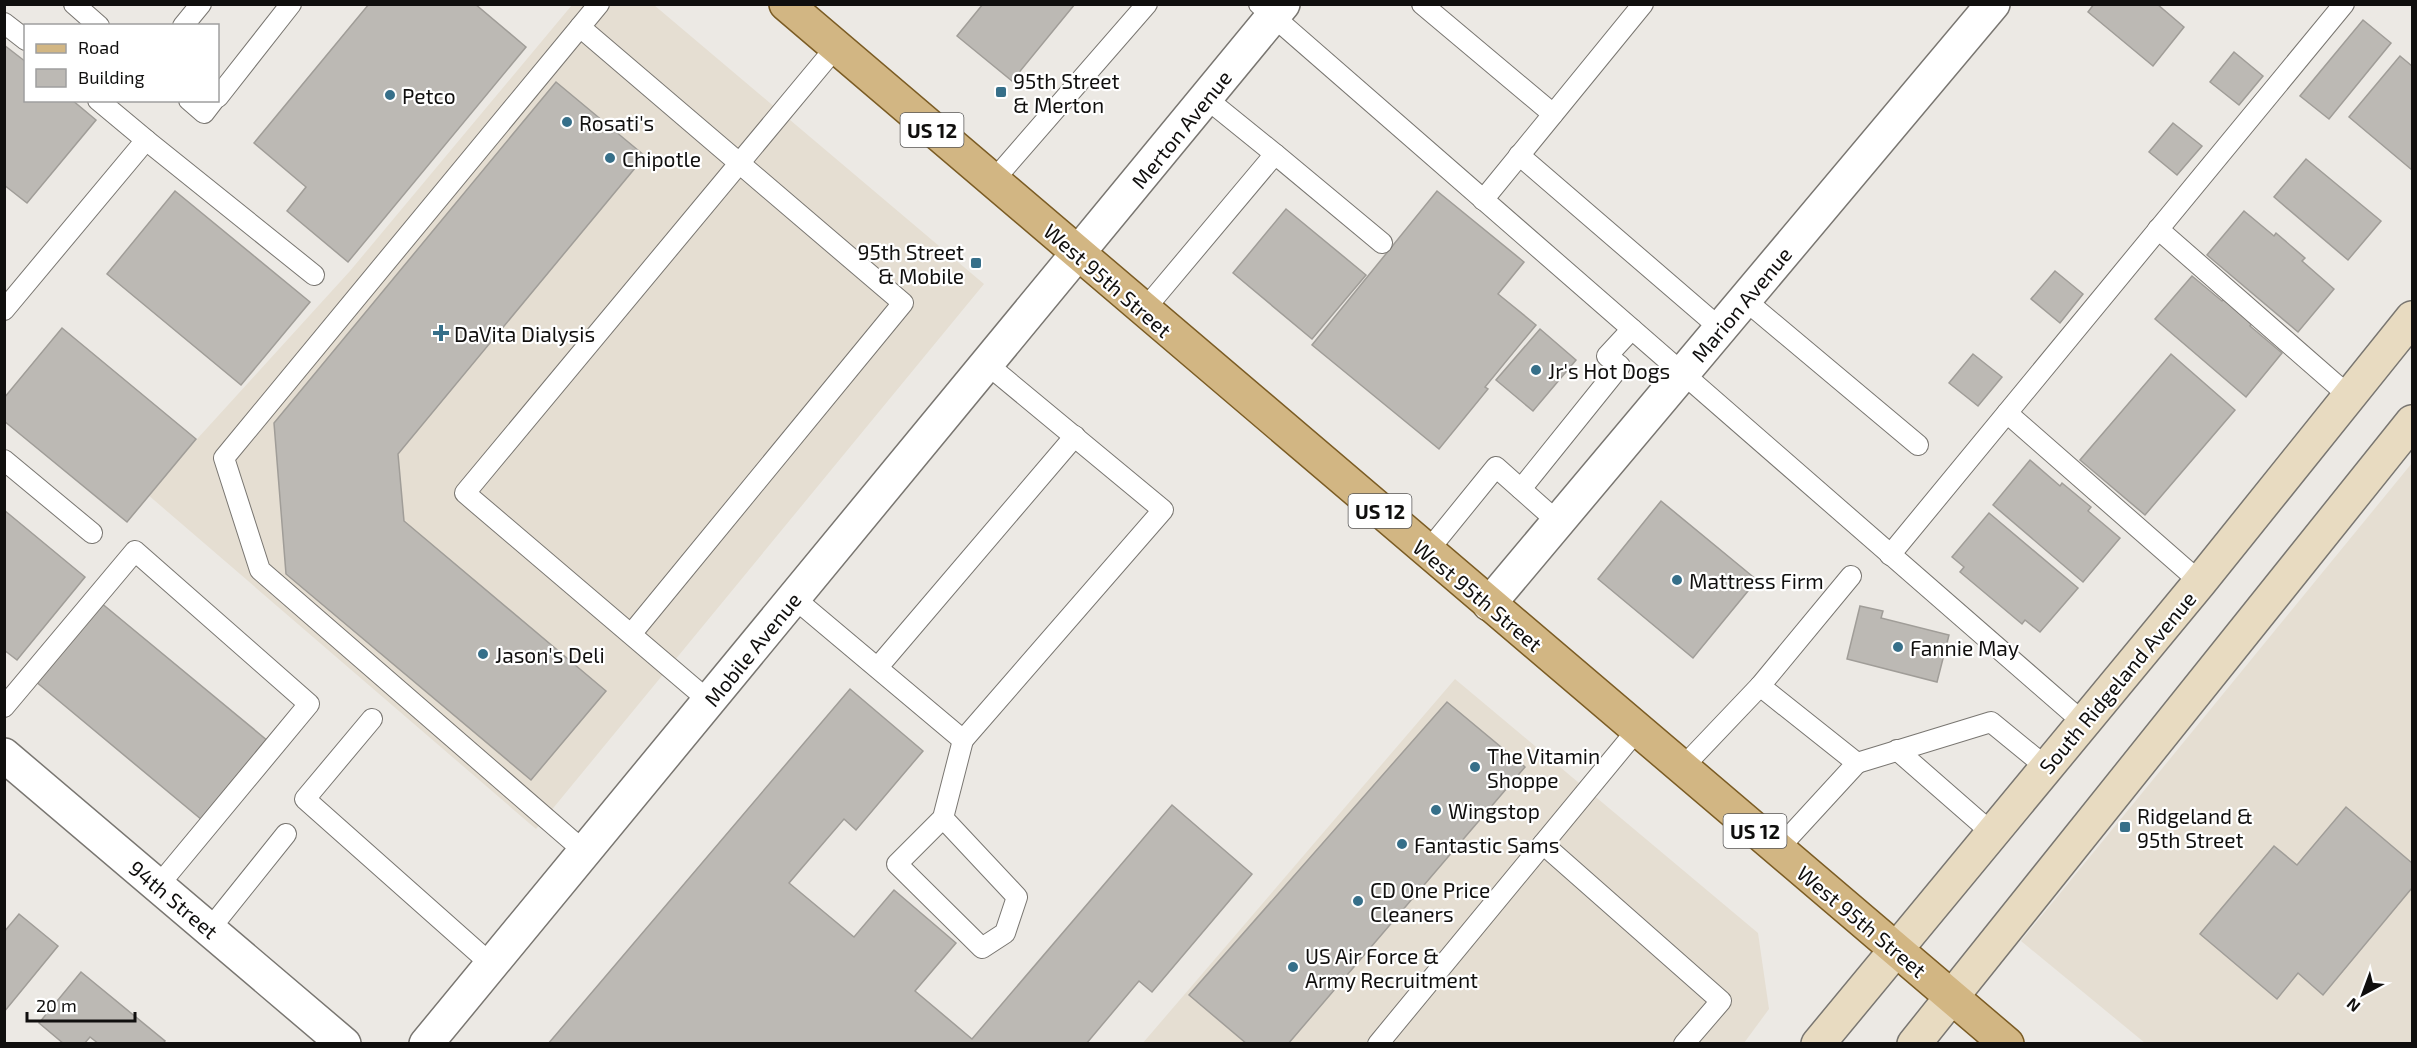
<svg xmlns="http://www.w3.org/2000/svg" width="2417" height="1048" viewBox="0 0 2417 1048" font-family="'Exo 2',sans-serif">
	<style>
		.built { fill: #e5ded2 }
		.building { fill: #bcb9b4; stroke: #a09d98; stroke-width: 1.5 }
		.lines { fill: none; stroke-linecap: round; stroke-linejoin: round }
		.lane-casing { stroke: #797671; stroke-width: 22 }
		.street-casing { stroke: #797671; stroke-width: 36 }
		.secondary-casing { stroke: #797671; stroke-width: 36 }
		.primary-casing { stroke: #7b5c24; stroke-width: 36 }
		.lane { stroke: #fff; stroke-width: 20 }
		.street { stroke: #fff; stroke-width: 33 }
		.secondary { stroke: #e8dbc1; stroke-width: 33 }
		.primary { stroke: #d2b683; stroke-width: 33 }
		.poi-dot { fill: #366f89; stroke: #fff; stroke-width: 2 }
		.labels { text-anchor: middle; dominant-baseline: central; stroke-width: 4.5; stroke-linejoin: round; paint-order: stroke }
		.shield { fill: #fff; stroke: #585756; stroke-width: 1.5 }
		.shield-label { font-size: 20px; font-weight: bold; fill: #100f0e }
		.poi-label { font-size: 21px; fill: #100f0e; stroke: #fff; text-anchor: start }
		.street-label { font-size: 21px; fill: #100f0e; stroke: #fff }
	</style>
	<rect width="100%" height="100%" fill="#ece9e4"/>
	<g class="built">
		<path d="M572,5H654L984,284L536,829L147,494L350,271Z"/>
		<path d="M2412,463V1043H2145L2021,941Z"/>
		<path d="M1455,679L1758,933L1769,1009L1744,1043L1142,1044Z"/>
	</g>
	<g class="building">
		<path d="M369,4H475L526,47L348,262L287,211L306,187L254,143Z"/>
		<path d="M983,4H1075L1012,81L957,36Z"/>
		<path d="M2094,4H2157L2184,27L2153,66L2088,12Z"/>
		<path d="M2363,20L2391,43L2329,119L2300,96Z"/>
		<path d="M4,45L26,62V100H72L96,120L27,203L4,185Z"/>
		<path d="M2234,52L2263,76L2239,105L2210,82Z"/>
		<path d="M2400,56L2412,66V170L2349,117Z"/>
		<path d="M556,82L645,156L398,454L404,521L606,691L531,780L286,574L274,423Z"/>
		<path d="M2173,123L2202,146L2177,175L2149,152Z"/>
		<path d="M2306,159L2381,221L2348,260L2274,197Z"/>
		<path d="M175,191L310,302L241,385L107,274Z"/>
		<path d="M1437,191L1524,262L1498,294L1536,325L1485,387L1488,389L1439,449L1312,345Z"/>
		<path d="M1286,209L1366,275L1312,339L1233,273Z"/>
		<path d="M2244,211L2274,236L2276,233L2305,258L2302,261L2334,289L2298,332L2207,255Z"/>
		<path d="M2055,271L2083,294L2060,323L2031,299Z"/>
		<path d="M2192,276L2222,301L2224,298L2253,322L2250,326L2282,353L2246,397L2155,319Z"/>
		<path d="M62,328L196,439L127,522L4,421V398Z"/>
		<path d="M1540,329L1576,360L1533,411L1496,380Z"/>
		<path d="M1973,354L2002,377L1978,406L1949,383Z"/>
		<path d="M2171,354L2235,410L2145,515L2080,460Z"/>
		<path d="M2030,460L2060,486L2062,483L2091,507L2088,511L2120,538L2083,582L1993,505Z"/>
		<path d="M1661,501L1757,580L1693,658L1598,579Z"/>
		<path d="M4,510L85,577L17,660L4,650Z"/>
		<path d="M1989,513L2078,588L2040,632L2025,620L2022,624L1960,572L1964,567L1952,557Z"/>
		<path d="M100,602L268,741L202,820L35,681Z"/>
		<path d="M1860,606L1883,611L1881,618L1949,635L1937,682L1847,659Z"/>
		<path d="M850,689L923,751L856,830L844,819L789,883L854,937L894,890L956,943L915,991L972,1039L1172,805L1252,874L1152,992L1139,981L1086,1044H548Z"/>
		<path d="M1447,702L1525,767L1288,1044H1247L1189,995Z"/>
		<path d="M2346,807L2412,863V888L2323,995L2298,973L2277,999L2200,934L2274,846L2297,865Z"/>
		<path d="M19,914L58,946L4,1012V932Z"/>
		<path d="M81,972L165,1041L163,1044H99L90,1037L84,1044H64L39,1023Z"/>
	</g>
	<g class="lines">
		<g class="lane-casing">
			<g id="lane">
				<path d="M74,4L99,26"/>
				<path d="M599,4L580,27L903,303L632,633"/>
				<path d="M1259,4L2084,723"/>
				<path d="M1422,4L1553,114"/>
				<path d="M4,23L26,40"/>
				<path d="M183,26L201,4"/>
				<path d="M580,27L224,458L260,570L585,852"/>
				<path d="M218,97L291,4"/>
				<path d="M1207,99L1275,154"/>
				<path d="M189,100L204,113L214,100"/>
				<path d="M146,140L314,275"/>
				<path d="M1519,155L1721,329"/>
				<path d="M993,181L1147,4"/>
				<path d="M1483,200L1643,4"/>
				<path d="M2158,229L2349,396"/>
				<path d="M1745,300L1918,445"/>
				<path d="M4,310L146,140L98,100"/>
				<path d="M1144,310L1275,154L1382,243"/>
				<path d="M2007,413L2200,582"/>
				<path d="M4,460L92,533"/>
				<path d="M1521,489L1620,366L1607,356L1632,329"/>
				<path d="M1427,552L1496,467L1558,522"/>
				<path d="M1890,555L2344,4"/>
				<path d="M794,598L963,740L1163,510L988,365"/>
				<path d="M878,667L1075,436"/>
				<path d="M1760,686L1851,576"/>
				<path d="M709,701L465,493L836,47"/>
				<path d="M4,707L135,551L309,704L158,886"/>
				<path d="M372,719L305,799L492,965"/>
				<path d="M1897,750L1992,833"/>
				<path d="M1857,763L1991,722L2046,767"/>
				<path d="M1682,768L1760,686L1857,763L1777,850"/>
				<path d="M943,818L1017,897L1005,933L982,948L897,864L943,818L963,740"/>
				<path d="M1543,844L1721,1001L1684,1044"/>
				<path d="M209,930L286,834"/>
				<path d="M1378,1044L1637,730"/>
			</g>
		</g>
		<g class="street-casing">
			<g id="street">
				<path d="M1489,604L1993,4"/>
				<path d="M4,755L344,1044"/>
				<path d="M426,1044L1283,4"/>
			</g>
		</g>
		<g class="secondary-casing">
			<g id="secondary">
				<path d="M1818,1044L2200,582L2412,318"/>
				<path d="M1914,1044L2412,422"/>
			</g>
		</g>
		<g class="primary-casing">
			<path id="primary" d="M786,4L2007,1044"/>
		</g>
		<use href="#lane" class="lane"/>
		<use href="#street" class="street"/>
		<use href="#secondary" class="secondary"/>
		<use href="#primary" class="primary"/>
	</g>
	<g class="poi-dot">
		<rect x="995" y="86" width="12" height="12" rx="3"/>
		<circle cx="390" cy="95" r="6"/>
		<circle cx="567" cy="122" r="6"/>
		<circle cx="610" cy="158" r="6"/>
		<rect x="970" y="257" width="12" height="12" rx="3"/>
		<path d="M438 324h6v6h6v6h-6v6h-6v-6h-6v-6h6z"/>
		<circle cx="1536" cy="370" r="6"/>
		<circle cx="1677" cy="580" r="6"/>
		<circle cx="1898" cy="647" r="6"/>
		<circle cx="483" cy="654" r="6"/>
		<circle cx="1475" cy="767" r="6"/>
		<circle cx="1436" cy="810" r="6"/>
		<rect x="2119" y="821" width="12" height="12" rx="3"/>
		<circle cx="1402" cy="844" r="6"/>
		<circle cx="1358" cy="901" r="6"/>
		<circle cx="1293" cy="967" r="6"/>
	</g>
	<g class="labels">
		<g class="shield">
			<rect x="900.5" y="113" width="63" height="34" rx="4.5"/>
			<rect x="1348.5" y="494" width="63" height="34" rx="4.5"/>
			<rect x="1723.5" y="814" width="63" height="34" rx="4.5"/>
		</g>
		<g class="shield-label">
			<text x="932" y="130">US 12</text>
			<text x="1380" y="511">US 12</text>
			<text x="1755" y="831">US 12</text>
		</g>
		<g class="poi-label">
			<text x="1013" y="80">95th Street<tspan x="1013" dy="24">&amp; Merton</tspan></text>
			<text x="402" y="95">Petco</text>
			<text x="579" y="122">Rosati's</text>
			<text x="622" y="158">Chipotle</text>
			<text x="964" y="251" text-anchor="end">95th Street<tspan x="964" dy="24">&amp; Mobile</tspan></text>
			<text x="454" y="333">DaVita Dialysis</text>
			<text x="1548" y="370">Jr's Hot Dogs</text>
			<text x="1689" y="580">Mattress Firm</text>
			<text x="1910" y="647">Fannie May</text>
			<text x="495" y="654">Jason's Deli</text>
			<text x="1487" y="755">The Vitamin<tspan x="1487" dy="24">Shoppe</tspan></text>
			<text x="1448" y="810">Wingstop</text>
			<text x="2137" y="815">Ridgeland &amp;<tspan x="2137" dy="24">95th Street</tspan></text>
			<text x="1414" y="844">Fantastic Sams</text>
			<text x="1370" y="889">CD One Price<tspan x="1370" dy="24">Cleaners</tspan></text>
			<text x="1305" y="955">US Air Force &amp;<tspan x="1305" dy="24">Army Recruitment</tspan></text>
		</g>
		<g class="street-label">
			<text transform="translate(1181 129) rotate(-51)">Merton Avenue</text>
			<text transform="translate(1108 280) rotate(41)">West 95th Street</text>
			<text transform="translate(1741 304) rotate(-50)">Marion Avenue</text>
			<text transform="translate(1478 595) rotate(40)">West 95th Street</text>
			<text transform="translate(752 649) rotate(-51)">Mobile Avenue</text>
			<text transform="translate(2117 682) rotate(-50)">South Ridgeland Avenue</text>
			<text transform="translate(174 899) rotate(40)">94th Street</text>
			<text transform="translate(1862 921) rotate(40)">West 95th Street</text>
		</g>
	</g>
	<rect width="2417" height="1048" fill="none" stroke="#100f0e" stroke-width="12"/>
	<rect x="24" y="24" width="195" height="78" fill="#ffffff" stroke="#9f9f9f" stroke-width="1.5"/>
	<rect x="36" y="44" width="30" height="9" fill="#d2b683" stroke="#9f9f9f" stroke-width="1.5"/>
	<text x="78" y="54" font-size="18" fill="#100f0e">Road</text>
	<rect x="36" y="69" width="30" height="18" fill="#bcb9b4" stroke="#9f9f9f" stroke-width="1.5"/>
	<text x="78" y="84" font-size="18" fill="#100f0e">Building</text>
	<g transform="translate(2363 994) rotate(221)" stroke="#ffffff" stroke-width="4.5" paint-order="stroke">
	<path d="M0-4.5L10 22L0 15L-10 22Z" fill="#100f0e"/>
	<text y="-9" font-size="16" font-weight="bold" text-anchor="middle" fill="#100f0e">N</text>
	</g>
	<path d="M27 1012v9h108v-9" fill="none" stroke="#100f0e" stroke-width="3"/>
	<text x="36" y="1012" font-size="18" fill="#100f0e" stroke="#ffffff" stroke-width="4.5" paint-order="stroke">20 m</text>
</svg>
